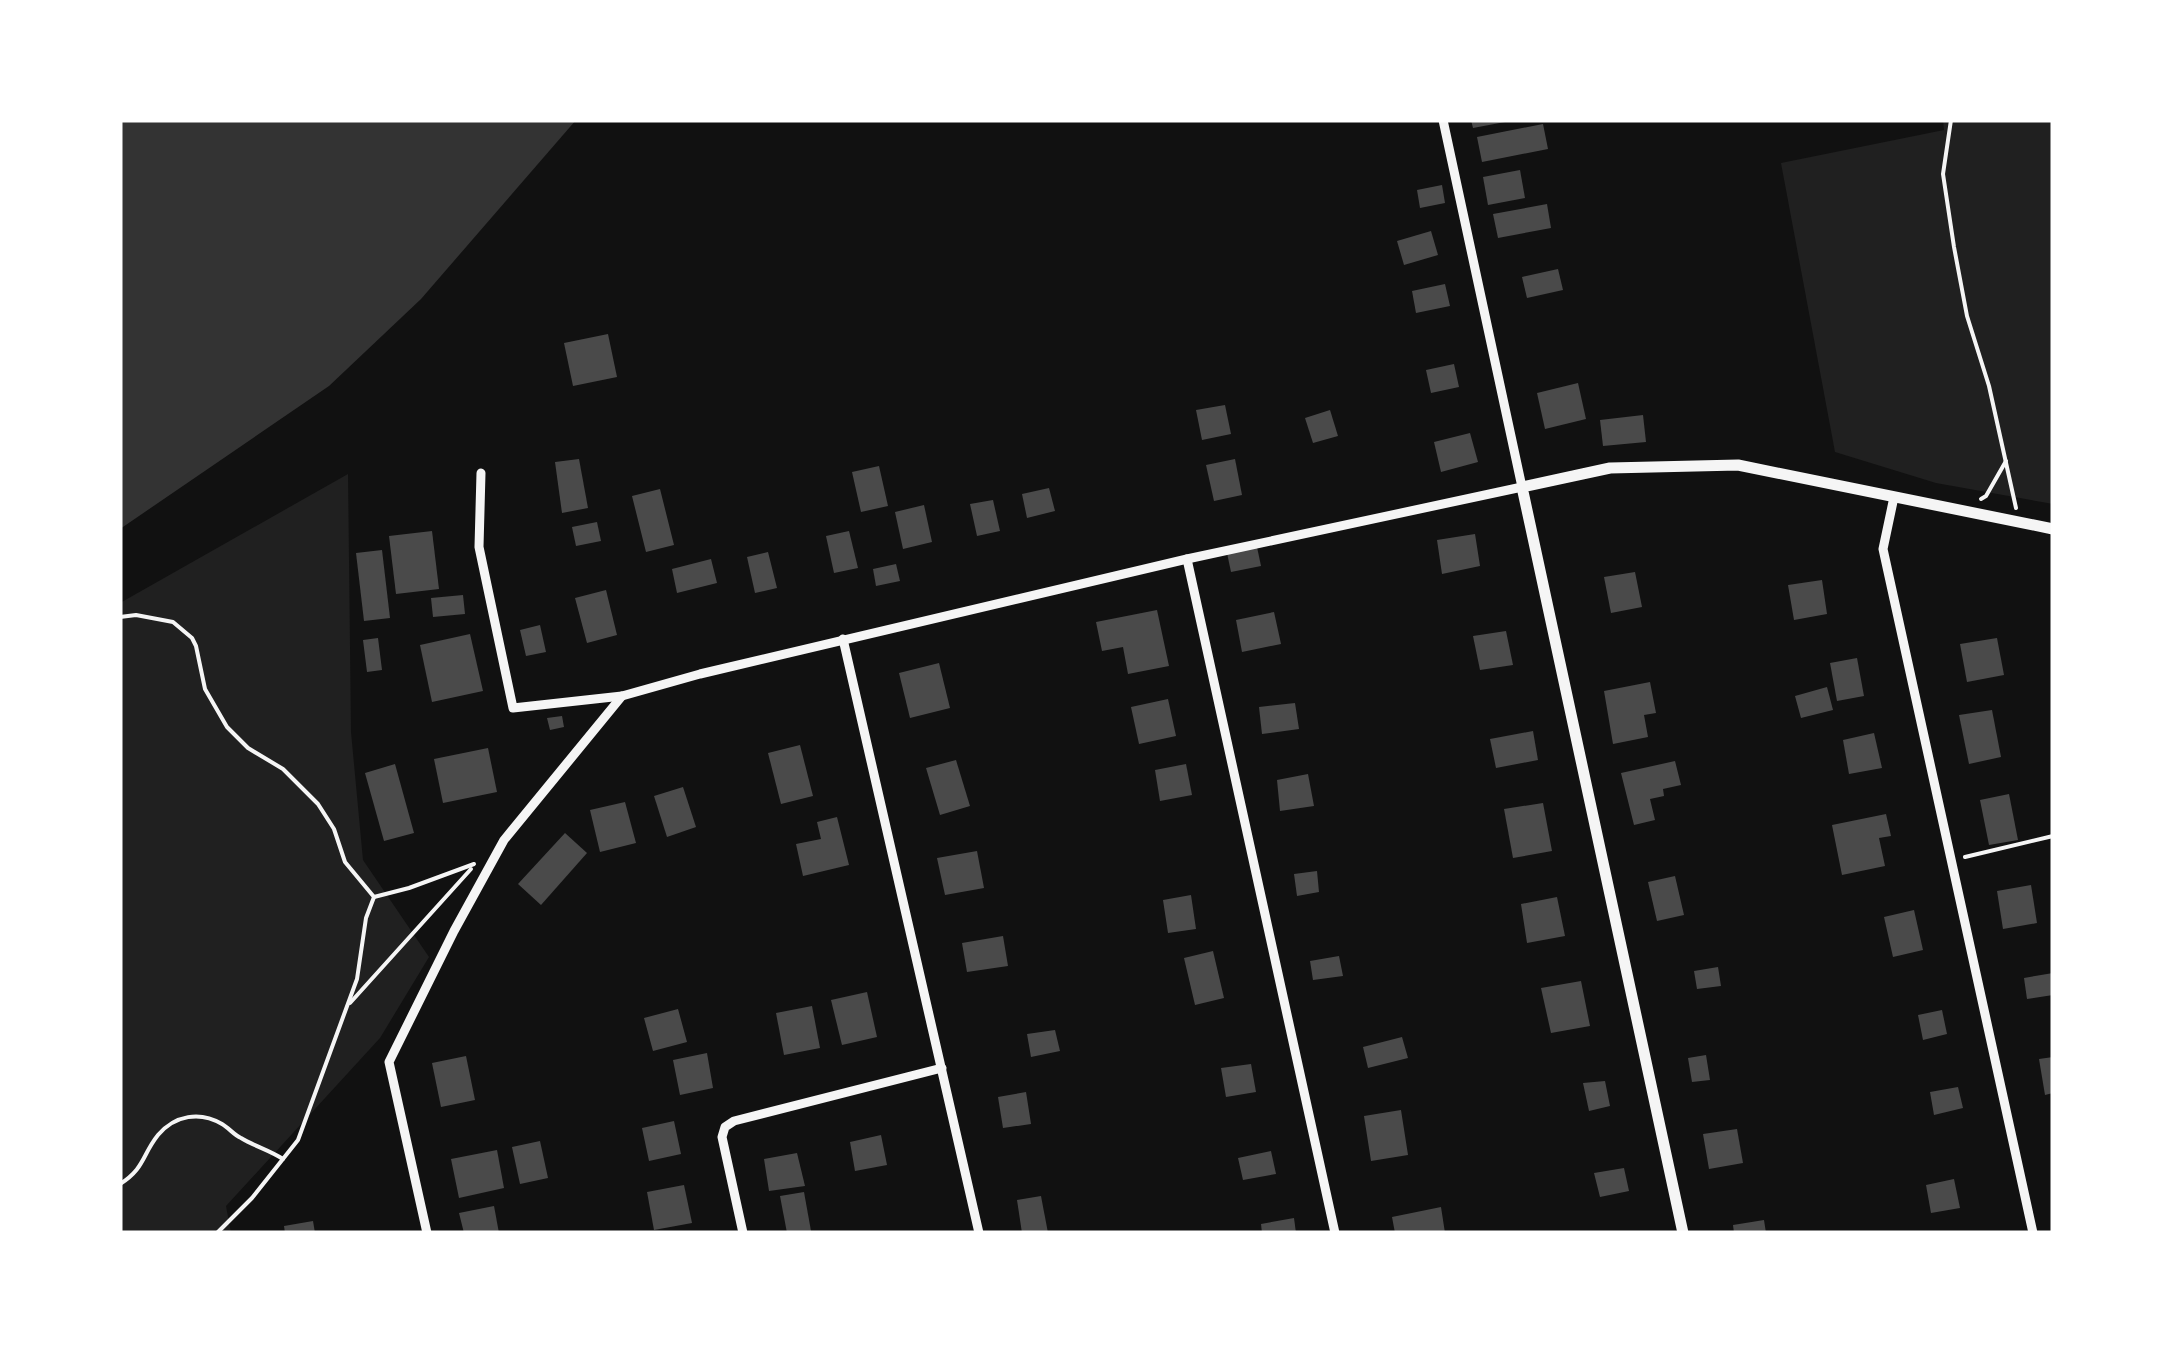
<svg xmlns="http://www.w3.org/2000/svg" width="2173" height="1353" viewBox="0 0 2173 1353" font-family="Roboto,sans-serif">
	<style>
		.green { fill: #202020 }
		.water { fill: #333 }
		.building { fill: #4a4a4a }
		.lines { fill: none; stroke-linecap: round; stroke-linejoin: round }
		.path { stroke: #f5f5f5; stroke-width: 4 }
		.minor { stroke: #f5f5f5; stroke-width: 9 }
		.tertiary { stroke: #f5f5f5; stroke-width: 11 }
	</style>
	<rect width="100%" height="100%" fill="#111"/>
	<g class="green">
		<path d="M1943,120H2053V504L1936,483L1835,452L1781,163L1944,130Z"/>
		<path d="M348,474L351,732L363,860L429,957L380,1038L226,1206L231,1233H120V603Z"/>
	</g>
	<path class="water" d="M120,120H576L421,299L329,386L120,529Z"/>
	<g class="building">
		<path d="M1471,120H1505V122L1473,128Z"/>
		<path d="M1543,124L1548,149L1482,162L1477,137Z"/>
		<path d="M1520,170L1525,198L1488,205L1483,177Z"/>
		<path d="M1442,185L1445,203L1420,208L1417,190Z"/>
		<path d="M1547,204L1551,228L1498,238L1493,214Z"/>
		<path d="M1431,231L1438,255L1404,265L1397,241Z"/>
		<path d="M1558,269L1563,290L1527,298L1522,277Z"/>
		<path d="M1445,284L1450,306L1416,313L1412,291Z"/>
		<path d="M608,334L617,377L573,386L564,343Z"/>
		<path d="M1454,364L1459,387L1431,393L1426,370Z"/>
		<path d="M1578,383L1586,419L1545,429L1537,393Z"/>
		<path d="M1225,405L1231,434L1202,440L1196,410Z"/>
		<path d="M1330,410L1338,436L1313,443L1305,418Z"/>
		<path d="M1643,415L1646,442L1603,446L1600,420Z"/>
		<path d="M1470,433L1478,462L1441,472L1434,442Z"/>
		<path d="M579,459L588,508L562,513L555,462Z"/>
		<path d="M1235,459L1242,495L1214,501L1206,465Z"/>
		<path d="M879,466L888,506L861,512L852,472Z"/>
		<path d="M1049,488L1055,511L1027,518L1022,494Z"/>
		<path d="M660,489L674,545L646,552L632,496Z"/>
		<path d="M993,500L1000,531L977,536L970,504Z"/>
		<path d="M924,505L932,542L903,549L895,512Z"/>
		<path d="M597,522L601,541L576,546L572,527Z"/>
		<path d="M432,531L439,589L396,594L389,536Z"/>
		<path d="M849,531L858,568L834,573L826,536Z"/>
		<path d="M1475,534L1480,566L1442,574L1437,540Z"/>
		<path d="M1257,547L1261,566L1231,572L1227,553Z"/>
		<path d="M382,550L390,618L364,621L356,553Z"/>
		<path d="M768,552L777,588L755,593L747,557Z"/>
		<path d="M711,559L717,583L677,593L672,569Z"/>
		<path d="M896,564L900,581L876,586L873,569Z"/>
		<path d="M1635,572L1642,607L1611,613L1604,577Z"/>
		<path d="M1822,580L1827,614L1794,620L1788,585Z"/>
		<path d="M606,590L617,635L587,643L575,598Z"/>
		<path d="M463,595L465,614L433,617L431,598Z"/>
		<path d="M1157,610L1169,666L1128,674L1123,647L1102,651L1096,622Z"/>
		<path d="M1274,612L1281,644L1242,652L1236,620Z"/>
		<path d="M540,625L546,652L526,656L520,630Z"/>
		<path d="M1506,631L1513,665L1480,670L1473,636Z"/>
		<path d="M470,634L483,691L432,702L420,645Z"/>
		<path d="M378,638L382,670L367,672L363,640Z"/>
		<path d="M1997,638L2004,675L1967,682L1960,644Z"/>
		<path d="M1857,658L1864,696L1837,701L1830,663Z"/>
		<path d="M939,663L950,708L910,718L899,673Z"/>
		<path d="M1650,682L1656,713L1644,715L1648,737L1613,744L1604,691Z"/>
		<path d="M1827,687L1833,710L1801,718L1795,696Z"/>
		<path d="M1168,699L1176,736L1139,744L1131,707Z"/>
		<path d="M1295,703L1299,729L1262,734L1259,707Z"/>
		<path d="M1992,710L2001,757L1969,764L1959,715Z"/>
		<path d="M562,716L564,727L550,730L547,718Z"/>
		<path d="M1533,731L1538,760L1496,768L1490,739Z"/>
		<path d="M1874,733L1882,768L1849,774L1843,740Z"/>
		<path d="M800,745L813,796L781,804L768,753Z"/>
		<path d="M488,748L497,792L443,803L434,759Z"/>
		<path d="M956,760L970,806L940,815L926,768Z"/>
		<path d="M1675,761L1681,785L1663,789L1664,796L1650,799L1655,820L1634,825L1621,773Z"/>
		<path d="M395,764L414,833L384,841L365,773Z"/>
		<path d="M1186,764L1192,795L1160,801L1155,770Z"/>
		<path d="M1308,774L1314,806L1280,811L1277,780Z"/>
		<path d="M683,787L696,827L667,837L654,796Z"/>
		<path d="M2009,794L2018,840L1989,845L1980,800Z"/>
		<path d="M625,802L636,843L600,852L590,810Z"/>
		<path d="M1543,803L1552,851L1513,858L1504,809Z"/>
		<path d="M1886,814L1891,836L1879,838L1885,866L1842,875L1832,825Z"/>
		<path d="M837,817L849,865L803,876L796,844L821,839L817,822Z"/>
		<path d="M565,833L587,853L541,905L518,884Z"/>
		<path d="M977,851L984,888L945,895L937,858Z"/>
		<path d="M1317,871L1319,892L1297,896L1294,874Z"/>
		<path d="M1675,876L1684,915L1657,921L1648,882Z"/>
		<path d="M2031,885L2037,923L2003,929L1997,891Z"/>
		<path d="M1191,895L1196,929L1168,933L1163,900Z"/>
		<path d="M1557,897L1565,936L1527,943L1521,904Z"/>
		<path d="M1914,910L1923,950L1893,957L1884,917Z"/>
		<path d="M1003,936L1008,966L967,972L962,943Z"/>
		<path d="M1213,951L1224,998L1195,1005L1184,958Z"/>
		<path d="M1339,956L1343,976L1313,980L1310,961Z"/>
		<path d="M1718,967L1721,986L1697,989L1694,971Z"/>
		<path d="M2053,973V995L2027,999L2024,978Z"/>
		<path d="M1581,981L1590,1026L1551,1033L1541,988Z"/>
		<path d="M867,992L877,1037L842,1045L831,1000Z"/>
		<path d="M812,1006L820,1048L784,1055L776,1013Z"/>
		<path d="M678,1009L687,1042L653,1051L644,1018Z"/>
		<path d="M1942,1010L1947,1034L1923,1040L1918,1015Z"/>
		<path d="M1055,1030L1060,1051L1031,1057L1027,1034Z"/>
		<path d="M1402,1037L1408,1058L1368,1068L1363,1047Z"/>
		<path d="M707,1053L713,1088L680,1095L673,1060Z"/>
		<path d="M1706,1055L1710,1080L1692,1082L1688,1058Z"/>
		<path d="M466,1056L475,1100L441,1107L432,1063Z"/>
		<path d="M2053,1057V1093L2045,1095L2039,1059Z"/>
		<path d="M1251,1064L1256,1092L1226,1097L1221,1068Z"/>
		<path d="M1605,1081L1610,1106L1589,1111L1583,1083Z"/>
		<path d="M1958,1087L1963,1108L1934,1115L1930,1092Z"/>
		<path d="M1026,1092L1031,1124L1003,1128L998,1097Z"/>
		<path d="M1401,1110L1408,1155L1371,1161L1364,1116Z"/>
		<path d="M674,1121L681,1154L649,1161L642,1128Z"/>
		<path d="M1737,1129L1743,1163L1709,1169L1703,1134Z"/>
		<path d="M881,1135L887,1165L855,1171L850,1142Z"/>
		<path d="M540,1141L548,1178L520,1184L512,1147Z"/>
		<path d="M497,1150L504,1188L459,1198L451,1159Z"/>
		<path d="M1271,1151L1276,1174L1243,1180L1238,1158Z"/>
		<path d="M797,1153L805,1186L769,1191L764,1159Z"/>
		<path d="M1624,1168L1629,1191L1600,1197L1594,1173Z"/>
		<path d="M1954,1179L1960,1208L1931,1213L1926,1185Z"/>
		<path d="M684,1185L692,1223L654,1230L647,1192Z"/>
		<path d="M804,1192L811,1231L787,1233L780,1196Z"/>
		<path d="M1041,1196L1048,1233H1022L1017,1200Z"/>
		<path d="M494,1206L499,1233H464L459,1213Z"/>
		<path d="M1441,1207L1445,1233H1395L1392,1217Z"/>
		<path d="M1294,1218L1296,1233H1262L1261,1224Z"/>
		<path d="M1764,1220L1766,1233H1734L1733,1225Z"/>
		<path d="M313,1221L315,1233H285L284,1226Z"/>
	</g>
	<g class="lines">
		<g class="path">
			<path d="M1951,120L1943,174L1954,247L1967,316L1989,386L2016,508"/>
			<path d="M1981,499L1986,496L2006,461"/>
			<path d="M120,617L136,615L173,622L192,638L196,646L205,689L227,727L248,748L283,769L318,804L334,829L345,862L374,897L366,918L357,979L298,1140L252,1198L217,1233"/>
			<path d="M1965,857L2053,836"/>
			<path d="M374,897L409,888L474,864"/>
			<path d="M350,1003L471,869"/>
			<path d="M120,1184C145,1168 142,1155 158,1135C175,1115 200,1111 222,1124C229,1128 234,1135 241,1138C254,1146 269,1150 283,1159"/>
		</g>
		<g class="minor">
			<path d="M481,473L479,547L513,708L622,696L700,674L1187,559L1522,487L1443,120"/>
			<path d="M1894,497L1883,549L2033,1233"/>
			<path d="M1187,559L1335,1233"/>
			<path d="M843,639L979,1233"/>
			<path d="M427,1233L389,1062L454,931L504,840L622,696"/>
			<path d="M743,1233L722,1137L725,1127L734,1121L942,1068"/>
		</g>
		<path class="tertiary" d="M1683,1233L1522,487L1610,468L1738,465L2053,529"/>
	</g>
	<rect width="2173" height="1353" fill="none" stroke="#ffffff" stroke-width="245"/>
</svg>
